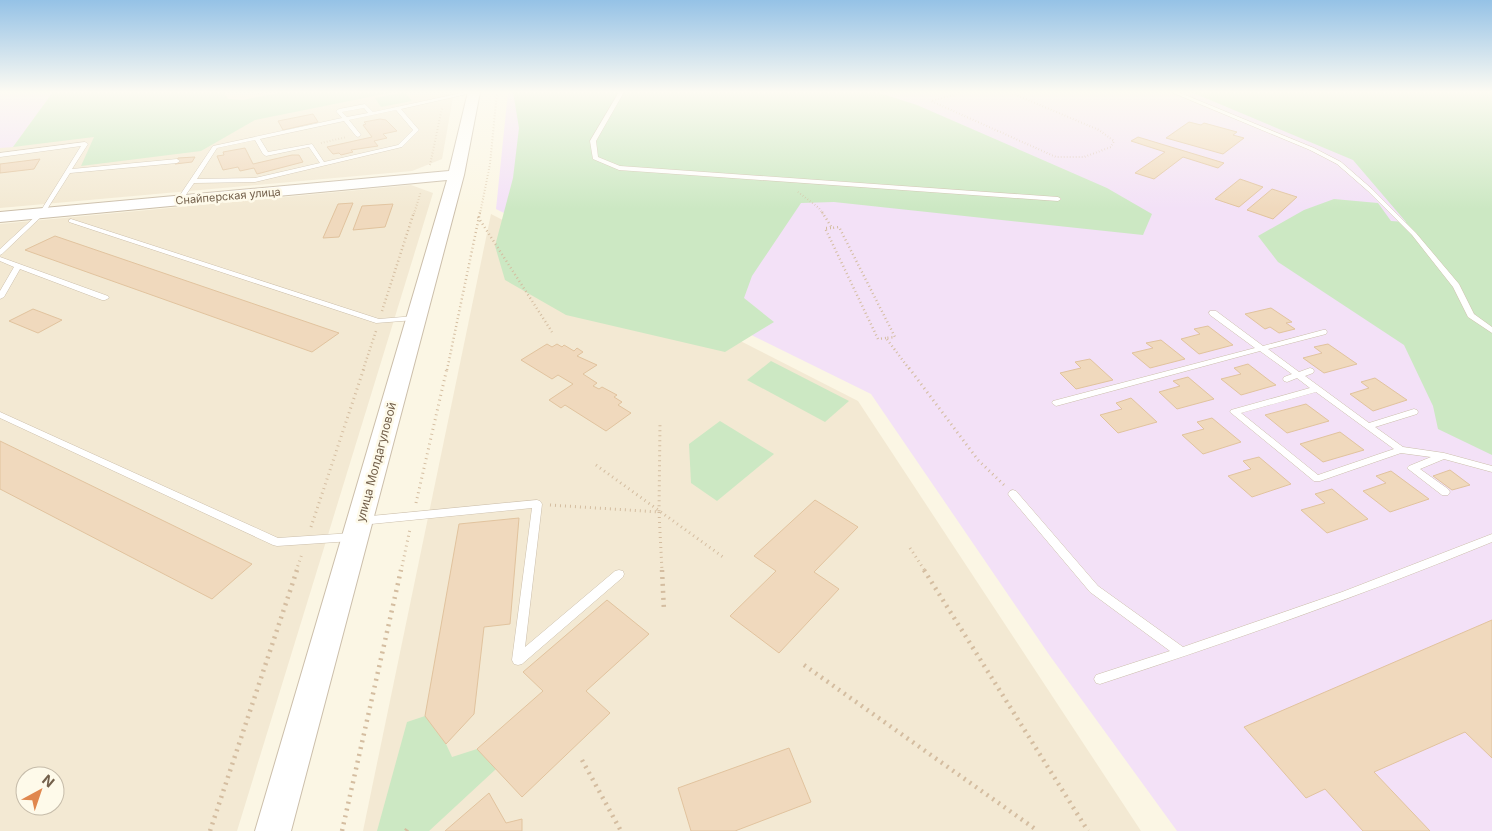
<svg xmlns="http://www.w3.org/2000/svg" width="1492" height="831" viewBox="0 0 1492 831" font-family="Inter,sans-serif">
	<style>
		.residential { fill: #f3e9d3; fill-rule: evenodd }
		.education { fill: #f3e1f7 }
		.green { fill: #cce8c3 }
		.building { fill: #f0d9bd; stroke: #e1c39e }
		.lines { fill: none; stroke-linecap: round; stroke-linejoin: round }
		.service-casing { stroke: #ccbfab; stroke-width: 1 }
		.tertiary-casing { stroke: #ccbfab; stroke-width: 2 }
		.path-far3 { stroke: #d4bda0; stroke-width: 2; stroke-dasharray: 0.5 2.5; stroke-linecap: butt }
		.path-far2 { stroke: #d4bda0; stroke-width: 2.5; stroke-dasharray: 1 3; stroke-linecap: butt }
		.path-far1 { stroke: #d4bda0; stroke-width: 3; stroke-dasharray: 1 4; stroke-linecap: butt }
		.path { stroke: #d4bda0; stroke-width: 4.5; stroke-dasharray: 2 5; stroke-linecap: butt }
		.service { fill: #fff; fill-rule: evenodd }
		.tertiary { fill: #fff; fill-rule: evenodd }
		.labels { text-anchor: middle; dominant-baseline: central; stroke-width: 5; stroke-linejoin: round; paint-order: stroke }
		.far-street-label { font-size: 11px; fill: #73604b; stroke: #fefaea }
		.street-label { font-size: 12px; fill: #73604b; stroke: #fefaea }
	</style>
	<rect width="100%" height="100%" fill="#fbf6e4"/>
	<g class="residential">
		<path d="M0,92H454L442,159L412,171L0,208Z"/>
		<path d="M411,185L433,193L237,831H0V224ZM25,776H55V806H25Z"/>
		<path d="M491,214L858,401L1141,831H363Z"/>
	</g>
	<g class="education">
		<path d="M0,92H53L13,147L0,148Z"/>
		<path d="M508,92H1492V831H1177L1050,656L871,394L496,209Z"/>
	</g>
	<g class="green">
		<path d="M53,92H224L228,99L243,100L283,92H394L255,120L201,151L81,166L94,137L13,147Z"/>
		<path d="M405,92L412,101L381,107L375,98Z"/>
		<path d="M513,92H876L917,105L1107,188L1152,214L1143,235L834,202L801,203L752,276L744,298L774,322L725,352L566,315L505,280L495,246L513,178L519,128Z"/>
		<path d="M1191,92H1492V455L1438,429L1433,406L1404,345L1278,262L1258,236L1304,210L1334,199L1378,203L1391,221L1406,222L1353,160Z"/>
		<path d="M771,361L849,401L825,422L747,380Z"/>
		<path d="M720,421L774,454L717,501L691,483L689,444Z"/>
		<path d="M425,716L446,744L452,757L477,749L496,769L429,831H377L407,722Z"/>
	</g>
	<g class="building">
		<path d="M313,114L318,122L283,130L278,121Z"/>
		<path d="M380,119L386,120L397,131L383,134L387,138L374,141L378,146L351,150L353,152L341,155L339,153L333,154L327,147L372,137L363,125L366,124L364,122Z"/>
		<path d="M1189,122L1201,125L1204,123L1237,132L1233,135L1244,138L1223,154L1166,138Z"/>
		<path d="M1138,137L1224,163L1218,168L1183,157L1154,179L1135,173L1165,152L1131,141Z"/>
		<path d="M245,148L253,164L292,155H299L303,162L257,174L254,168L240,171L238,167L223,170L217,156L224,155L223,152Z"/>
		<path d="M195,157L192,162L175,164L178,158Z"/>
		<path d="M40,159L34,169L0,173V164Z"/>
		<path d="M1240,179L1263,187L1239,207L1215,199Z"/>
		<path d="M1272,189L1297,197L1273,219L1247,210Z"/>
		<path d="M353,203L339,237L323,238L338,204Z"/>
		<path d="M393,204L385,227L353,230L362,206Z"/>
		<path d="M55,236L339,333L312,352L25,250Z"/>
		<path d="M1271,308L1292,322L1286,323L1295,329L1279,333L1270,327L1265,329L1245,314Z"/>
		<path d="M33,309L62,320L38,333L9,321Z"/>
		<path d="M1208,326L1233,345L1199,354L1181,339L1200,334L1194,329Z"/>
		<path d="M1161,340L1185,359L1150,368L1132,353L1153,348L1146,343Z"/>
		<path d="M547,344L552,347L557,344L562,347L564,345L574,351L577,348L583,352L577,356L597,365L583,374L597,383L593,386L599,389L602,387L617,395L614,397L622,402L618,405L631,413L606,431L565,405L561,408L549,400L573,384L558,375L552,379L521,360Z"/>
		<path d="M1328,344L1357,364L1324,373L1303,358L1322,353L1314,347Z"/>
		<path d="M1090,359L1113,380L1076,389L1060,373L1081,368L1075,362Z"/>
		<path d="M1248,364L1270,381L1276,385L1241,395L1221,379L1241,374L1234,368Z"/>
		<path d="M1188,377L1214,399L1177,409L1159,392L1180,386L1173,381Z"/>
		<path d="M1375,378L1407,400L1373,411L1350,394L1369,388L1361,382Z"/>
		<path d="M1131,398L1157,422L1118,433L1100,415L1122,409L1116,403Z"/>
		<path d="M1306,404L1329,421L1287,433L1265,415Z"/>
		<path d="M1212,418L1241,442L1203,454L1182,435L1204,429L1197,422Z"/>
		<path d="M1340,432L1364,450L1323,462L1300,444Z"/>
		<path d="M0,441L252,564L212,599L0,489Z"/>
		<path d="M1259,457L1291,484L1252,497L1228,476L1251,469L1243,461Z"/>
		<path d="M1450,470L1470,485L1452,490L1433,476Z"/>
		<path d="M1391,471L1429,499L1390,512L1363,491L1386,483L1376,476Z"/>
		<path d="M1332,489L1368,519L1327,533L1301,510L1325,503L1315,494Z"/>
		<path d="M815,500L858,527L814,572L839,589L779,653L730,616L776,571L754,556Z"/>
		<path d="M519,518L510,624L484,627L474,714L446,744L425,716L459,524Z"/>
		<path d="M607,600L649,634L586,691L610,713L522,797L477,749L543,691L523,672Z"/>
		<path d="M1492,620V758L1465,732L1374,772L1430,831H1363L1325,789L1306,798L1244,727Z"/>
		<path d="M789,748L811,802L735,831H691L678,788Z"/>
		<path d="M489,793L506,823L522,819V831H445Z"/>
	</g>
	<g class="lines">
		<g class="service-casing">
			<g id="service">
				<path d="M257,92H262V93L260,94Z"/>
				<path d="M466,92H476L401,109L419,130L402,147L255,182L194,183L181,202L176,201L213,146L342,118L336,111L339,109L365,104L373,112ZM364,108L368,113L347,117L342,112ZM396,110L413,130L398,145L324,162L312,144L268,152L260,139L344,121L356,136L358,137L361,135L349,120ZM255,140L263,154L266,156L309,147L320,163L255,178L197,179L217,148Z"/>
				<path d="M619,92H624L596,141L598,157L620,166L1058,197L1061,199L1058,201L619,170L593,159L590,141Z"/>
				<path d="M1171,92H1178L1314,148L1341,162L1372,189L1416,233L1459,284L1474,314L1492,327V333L1468,317L1453,287L1412,235L1368,191L1337,164L1310,150Z"/>
				<path d="M85,142L88,144L72,169L177,159L180,161L177,163L70,173L44,214L2,254L0,255V249L40,212L81,146L0,157V153Z"/>
				<path d="M71,219L379,319L415,316L419,318L415,320L376,323L69,222V220Z"/>
				<path d="M0,257L108,296L109,298L105,300H102L20,269L4,297L0,299V291L14,267L0,261Z"/>
				<path d="M1210,311H1216L1263,346L1323,330H1326L1327,332L1326,334L1268,349L1299,372L1310,368L1313,369L1314,371L1313,373L1305,376L1369,423L1414,409L1417,410L1418,412L1417,414L1375,427L1403,447L1444,453L1492,466V472L1444,459L1420,469L1448,489L1450,492L1448,495H1442L1407,468L1409,466L1431,457L1401,453L1320,481H1314L1230,412L1231,410L1310,388L1297,378L1287,382L1284,381L1283,379L1284,377L1292,374L1260,351L1056,406L1052,403L1053,401L1255,348L1210,315L1209,313ZM1316,392L1394,449L1318,475L1241,413Z"/>
				<path d="M0,412L278,538L352,533L356,534L357,537L356,540L352,541L277,546L273,545L0,418Z"/>
				<path d="M1013,490L1016,491L1098,586L1183,647L1342,592L1492,534V542C1363,595 1232,641 1100,684L1096,683L1094,679L1096,675L1170,651L1090,592L1010,497L1008,494L1010,491Z"/>
				<path d="M537,500L540,501L542,504L525,647L615,571L619,570L623,571L624,574L623,577L522,664L518,665L514,664L512,660L532,508L361,525L357,524L356,521L357,518L361,517Z"/>
			</g>
		</g>
		<g class="tertiary-casing">
			<path id="tertiary" d="M468,92H480L464,175L291,831H255L447,180L0,222V212L449,171Z"/>
		</g>
		<g class="path-far3">
			<path d="M965,92L931,101L1056,157H1084L1111,147L1114,141L1099,130L1009,92"/>
			<path d="M321,143L347,137"/>
			<path d="M430,165L442,108"/>
			<path d="M798,192L819,208L823,214"/>
			<path d="M414,214L421,191"/>
			<path d="M480,214L490,164L497,92"/>
		</g>
		<g class="path-far2">
			<path d="M822,212L832,228L839,227L895,337L886,338L910,370"/>
			<path d="M478,217L552,332"/>
			<path d="M831,228H825L878,339L886,338"/>
			<path d="M382,311L414,212"/>
			<path d="M363,370L376,331"/>
			<path d="M447,370L480,212"/>
		</g>
		<g class="path-far1">
			<path d="M909,368L978,460L1004,485"/>
			<path d="M596,465L723,557"/>
			<path d="M416,503L447,368"/>
			<path d="M550,505L659,512L660,422"/>
			<path d="M659,512L662,571"/>
			<path d="M311,527L364,368"/>
			<path d="M910,548L925,571"/>
			<path d="M296,571L302,554"/>
			<path d="M401,571L410,529"/>
		</g>
		<g class="path">
			<path d="M662,570L664,611"/>
			<path d="M924,570L1088,831"/>
			<path d="M804,665L1038,831"/>
			<path d="M582,760L621,831"/>
			<path d="M210,831L297,570"/>
			<path d="M342,831L401,570"/>
			<path d="M406,831L408,828"/>
		</g>
		<use href="#service" class="service"/>
		<use href="#tertiary" class="tertiary"/>
	</g>
	<linearGradient id="sky" x2="0" y2="1"><stop stop-color="#95c2e6"/><stop offset="0.44" stop-color="#fdfbf3"/><stop offset="1" stop-color="#fdfbf3" stop-opacity="0"/></linearGradient>
	<rect width="1492" height="209" fill="url(#sky)"/>
	<g class="labels">
		<g class="far-street-label">
			<text transform="translate(228 196) rotate(-5)">Снайперская улица</text>
		</g>
		<g class="street-label">
			<text transform="translate(376 462) rotate(-75)">улица Молдагуловой</text>
		</g>
	</g>
	<g transform="translate(40 791) rotate(40)"><circle r="24" fill="#fefaea" stroke="#c6bcaa"/>
	<path d="M0-4L9 19L0 12L-9 19Z" fill="#e0874e"/>
	<text y="-8" font-size="14" font-weight="bold" text-anchor="middle" fill="#73604b">N</text>
	</g>
</svg>
